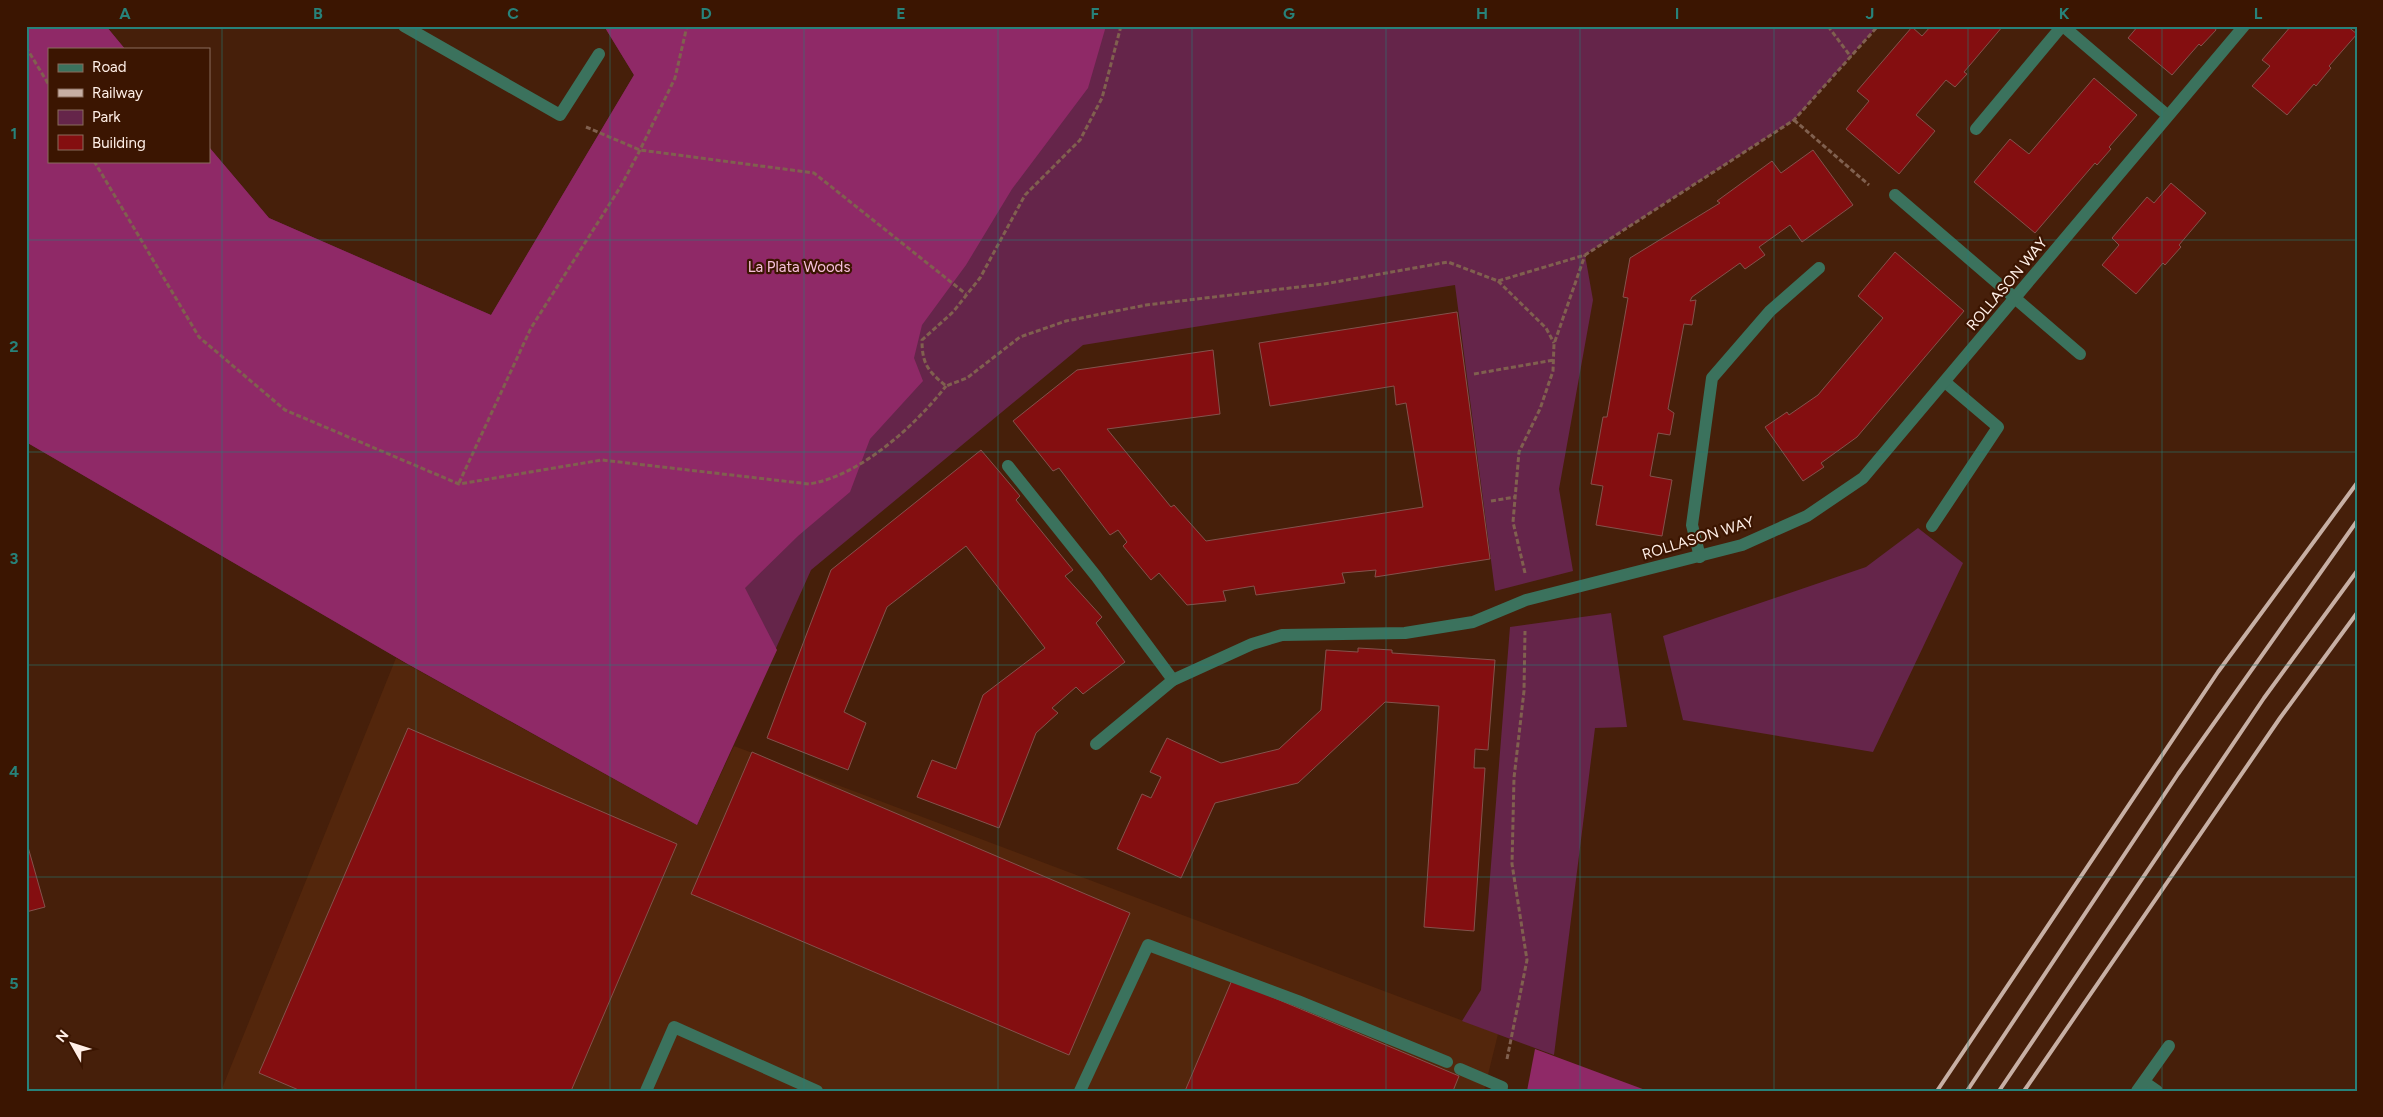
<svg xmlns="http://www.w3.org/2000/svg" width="2383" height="1117" viewBox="0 0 2383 1117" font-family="Figtree,sans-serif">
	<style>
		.built { fill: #53260c }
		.green { fill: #65254a }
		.forest { fill: #8f2967 }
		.building { fill: #840e10; stroke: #84524c }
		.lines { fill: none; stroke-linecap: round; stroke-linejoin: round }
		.path { stroke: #80604f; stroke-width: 3; stroke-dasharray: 5 2.5; stroke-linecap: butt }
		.minor { stroke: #3b725d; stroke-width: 12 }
		.rail { stroke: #c7afa4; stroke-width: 4 }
		.grid { fill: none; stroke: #27827a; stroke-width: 1; stroke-opacity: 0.55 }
		.labels { text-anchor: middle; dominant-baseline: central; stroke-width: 4.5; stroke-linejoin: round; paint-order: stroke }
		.park-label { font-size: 15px; fill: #f7c0dc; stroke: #3b1501 }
		.street-label { font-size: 15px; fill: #ffefe7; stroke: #3b1501 }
		.neatline { fill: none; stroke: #27827a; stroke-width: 2 }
		.grid-label { font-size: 16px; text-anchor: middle; font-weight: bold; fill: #27827a }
	</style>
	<rect width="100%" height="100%" fill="#461f0a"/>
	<path class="built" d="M396,658L697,825L734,746L1498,1034L1484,1091H221Z"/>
	<g class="green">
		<path d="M26,26H106L125,49H49V161H209V147L269,218L491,315L634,75L604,26H1878L1794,120L1585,255L1593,300L1559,489L1573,571L1495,591L1455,285L1083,345L811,570L697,825L406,663L26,442Z"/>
		<path d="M1918,528L1963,563L1873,752L1683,720L1663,636L1866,567Z"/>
		<path d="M1611,613L1627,727L1595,728L1554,1055L1462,1021L1481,990L1510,627Z"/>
	</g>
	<g class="forest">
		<path d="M26,26H106L125,49H49V161H209V147L269,218L491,315L634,75L604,26H1106L1088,88L1012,189L966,265L922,325L914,358L923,381L870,439L850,492L798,536L745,588L777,650L697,825L406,663L26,442Z"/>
		<path d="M1535,1049L1648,1091H1527Z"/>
	</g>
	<g class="building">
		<path d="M1931,26H2003L1964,72L1967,74L1955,87L1946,80L1916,115L1935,131L1899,174L1846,129L1869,101L1857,91L1912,27L1922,36Z"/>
		<path d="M2138,26H2214L2216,30L2201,46L2199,44L2172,75L2128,38Z"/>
		<path d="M2291,26H2347L2357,34L2329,66L2331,68L2316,86L2314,84L2287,115L2252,86L2270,66L2262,60Z"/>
		<path d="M2094,78L2137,115L2109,147L2111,149L2097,165L2095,163L2035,233L1974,182L2010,139L2029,154Z"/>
		<path d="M1813,150L1853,205L1802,242L1790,225L1759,247L1765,255L1745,269L1740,263L1692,297L1690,301L1696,300L1692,325L1684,324L1668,409L1674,413L1670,435L1658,433L1650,476L1672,480L1662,536L1596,525L1603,486L1591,484L1603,417H1607L1628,298L1623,297L1630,258L1720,203L1717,201L1772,161L1781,173Z"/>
		<path d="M2171,183L2206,213L2179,245L2181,247L2165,265L2163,263L2136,294L2102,265L2119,245L2112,238L2147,197L2154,203Z"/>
		<path d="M1895,252L1964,311L1857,437L1821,463L1824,467L1803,481L1765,427L1787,412L1789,415L1818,395L1883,318L1858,296Z"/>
		<path d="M1457,312L1490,559L1375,577L1376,570L1342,573L1345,583L1256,595L1254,586L1223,591L1226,601L1187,605L1159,573L1151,580L1123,546L1127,542L1118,530L1110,535L1059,468L1053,471L1013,421L1077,370L1213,350L1220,414L1107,429L1171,507L1174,505L1206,541L1423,507L1406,403L1396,405L1394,386L1270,406L1259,343Z"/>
		<path d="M981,450L1020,496L1016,500L1073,570L1065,576L1102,617L1096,623L1125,662L1083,694L1076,687L1052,708L1058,713L1036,733L999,828L917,797L932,760L956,769L983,695L1045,648L966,546L887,607L844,712L866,723L848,770L767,738L831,570Z"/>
		<path d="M1358,648L1392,650V653L1495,660L1488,750L1475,749L1474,768H1485L1474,931L1424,927L1439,706L1385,702L1298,783L1215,803L1181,878L1117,849L1142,794L1151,798L1161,777L1150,772L1167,738L1221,763L1279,749L1321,710L1326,650L1358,652Z"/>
		<path d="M408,728L677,844L571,1091H301L259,1073Z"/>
		<path d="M752,752L1130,913L1069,1055L691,894Z"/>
		<path d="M26,840L45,907L26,912Z"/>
		<path d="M1232,980L1459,1076L1453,1091H1185Z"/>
	</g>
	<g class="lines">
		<g class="path">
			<path d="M1121,26L1102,98L1080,140L1025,195L980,278L953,312L922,340C922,364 928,371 946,386L967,378L1020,337L1066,321L1146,305L1324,284L1448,262L1498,281L1585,255L1794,120L1878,26"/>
			<path d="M1828,26L1851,57"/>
			<path d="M26,47L49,85"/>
			<path d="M1794,120L1869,185"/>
			<path d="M586,127L640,150L814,173L966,294"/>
			<path d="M94,161L199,337L285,410L459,484L602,460L809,484C860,476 915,426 946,386"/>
			<path d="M1498,281L1546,328L1554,343"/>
			<path d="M1474,374L1554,360"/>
			<path d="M459,483L531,328L621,186L640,150L675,78L687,26"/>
			<path d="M1491,501L1515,497"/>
			<path d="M1525,573L1513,522L1519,452L1540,409L1553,371L1554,344L1585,255"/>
			<path d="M1507,1059L1527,960L1512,864L1514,778L1524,691L1525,631"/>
		</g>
		<g class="minor">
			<path d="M404,26L560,115L599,54"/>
			<path d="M2063,26L2167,115"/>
			<path d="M1976,129L2062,26"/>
			<path d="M1895,195L2080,354"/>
			<path d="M1008,466L1096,576L1173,680"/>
			<path d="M1932,526L1998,427L1945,382"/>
			<path d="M1700,557L1692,525L1712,378L1770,311L1819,268"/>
			<path d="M1096,744L1173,680L1252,644L1282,635L1405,633L1473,622L1526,600L1742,545L1807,516L1863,478L2244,26"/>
			<path d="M1460,1069L1502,1087L1501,1091"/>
			<path d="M2144,1082L2157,1091"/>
			<path d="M646,1091L674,1027L817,1091"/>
			<path d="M1080,1091L1148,945L1298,1001L1447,1062"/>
			<path d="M2137,1091L2169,1046"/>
		</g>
		<g class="rail">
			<path d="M1937,1091L2218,672L2357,483"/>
			<path d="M1967,1091L2178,774L2357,521"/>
			<path d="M1999,1091L2264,698L2357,571"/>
			<path d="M2024,1091L2280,718L2357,613"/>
		</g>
	</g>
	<path class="grid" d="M222,26V1091M416,26V1091M610,26V1091M804,26V1091M998,26V1091M1192,26V1091M1386,26V1091M1580,26V1091M1774,26V1091M1968,26V1091M2162,26V1091M26,240H2357M26,452H2357M26,665H2357M26,877H2357"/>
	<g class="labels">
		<g class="park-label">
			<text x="799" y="267">La Plata Woods</text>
		</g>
		<g class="street-label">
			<text transform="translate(2007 284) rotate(-50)">ROLLASON WAY</text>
			<text transform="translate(1698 538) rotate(-17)">ROLLASON WAY</text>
		</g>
	</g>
	<rect width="2383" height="1117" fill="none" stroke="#3b1501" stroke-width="55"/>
	<rect x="48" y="48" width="162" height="115" fill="#3b1501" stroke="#896c5d"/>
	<rect x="58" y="64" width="25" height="8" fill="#3b725d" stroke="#896c5d"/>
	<text x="92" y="72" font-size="15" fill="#ffefe7">Road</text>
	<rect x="58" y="89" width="25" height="8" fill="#c7afa4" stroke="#896c5d"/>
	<text x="92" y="98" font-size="15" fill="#ffefe7">Railway</text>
	<rect x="58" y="110" width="25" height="15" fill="#65254a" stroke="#896c5d"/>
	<text x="92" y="122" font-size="15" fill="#ffefe7">Park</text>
	<rect x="58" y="135" width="25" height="15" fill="#840e10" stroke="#896c5d"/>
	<text x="92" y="148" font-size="15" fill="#ffefe7">Building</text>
	<g transform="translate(72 1044) rotate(309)" stroke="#3b1501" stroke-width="4" paint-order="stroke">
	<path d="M0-4L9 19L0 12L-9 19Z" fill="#ffefe7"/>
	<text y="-8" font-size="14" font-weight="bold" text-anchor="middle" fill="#ffefe7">N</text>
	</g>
	<rect x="28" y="28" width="2328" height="1062" class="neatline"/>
	<g class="grid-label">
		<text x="125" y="19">A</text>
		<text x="318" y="19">B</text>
		<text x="513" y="19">C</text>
		<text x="706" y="19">D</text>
		<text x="901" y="19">E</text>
		<text x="1095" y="19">F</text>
		<text x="1289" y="19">G</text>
		<text x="1482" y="19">H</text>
		<text x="1677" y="19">I</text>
		<text x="1870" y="19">J</text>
		<text x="2064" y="19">K</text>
		<text x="2258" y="19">L</text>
		<text x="14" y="139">1</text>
		<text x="14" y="352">2</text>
		<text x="14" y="564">3</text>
		<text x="14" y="777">4</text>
		<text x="14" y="989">5</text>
	</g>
</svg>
